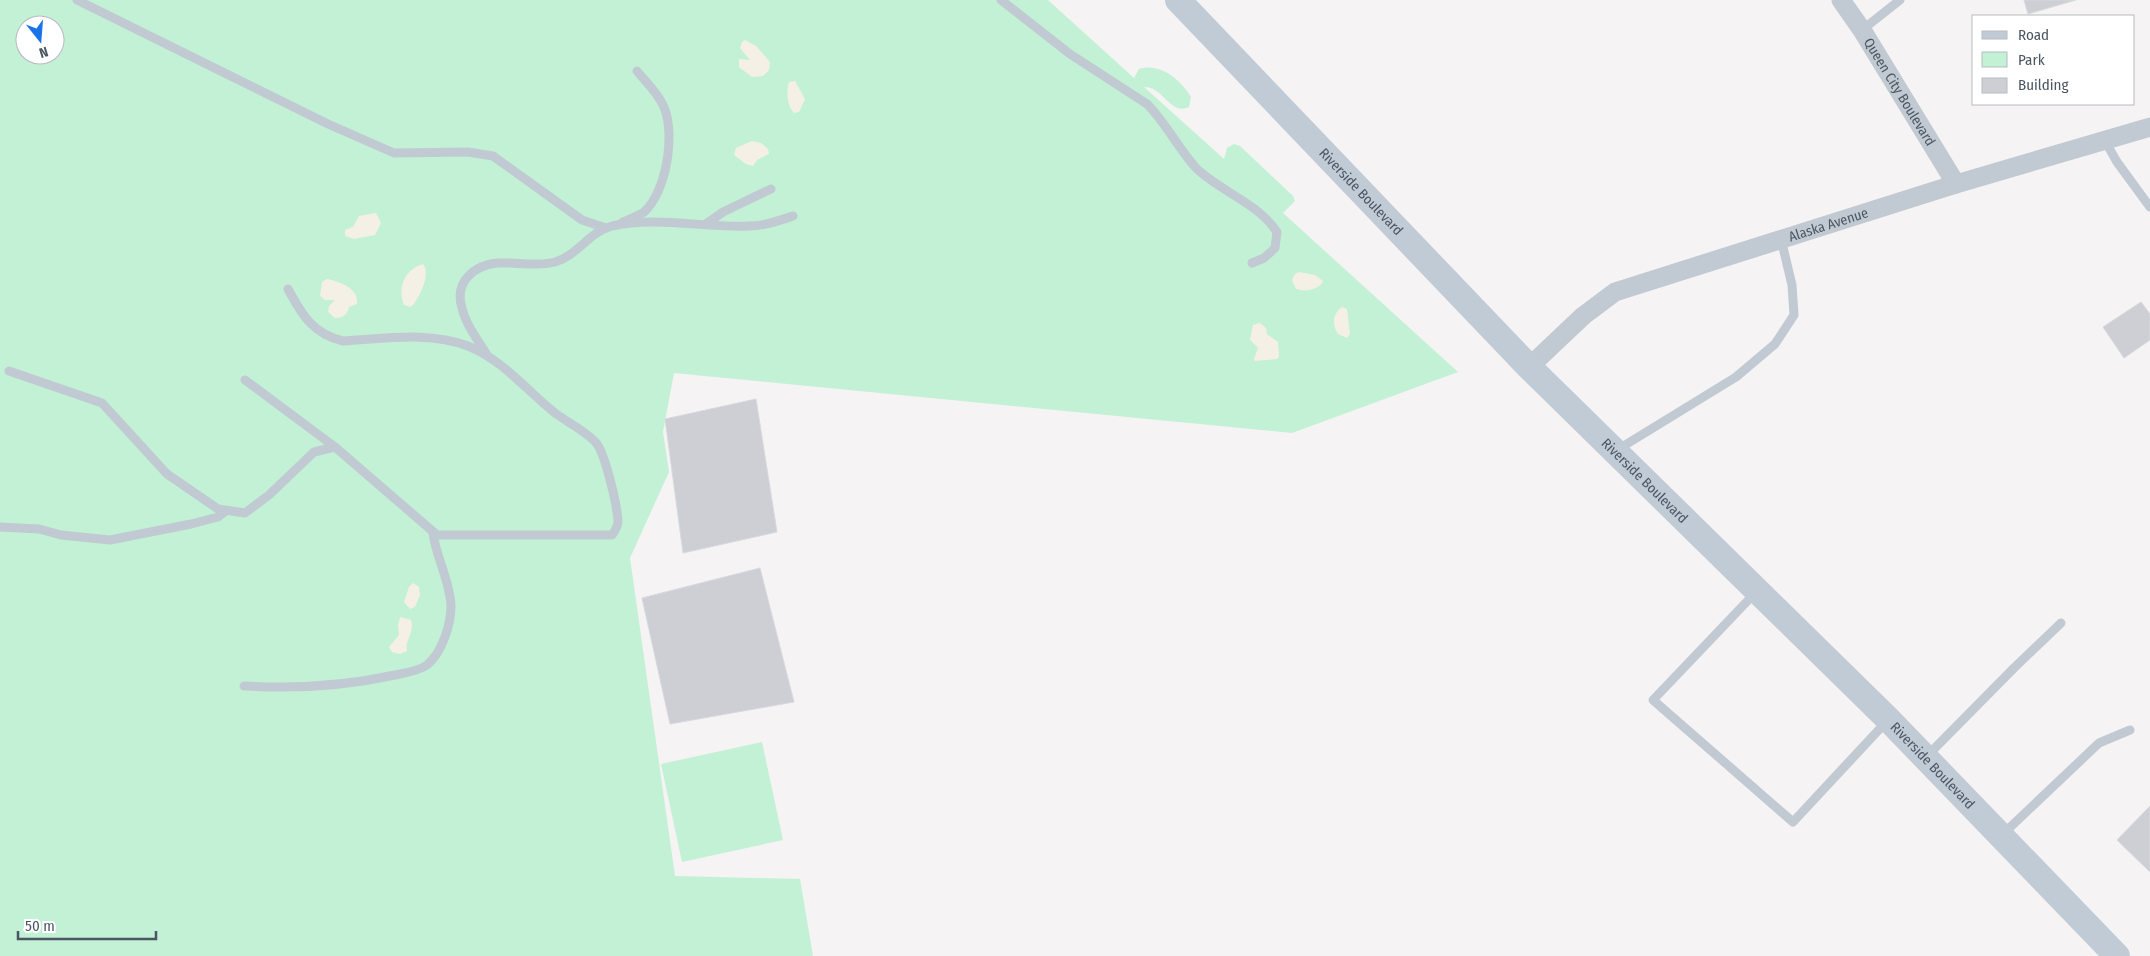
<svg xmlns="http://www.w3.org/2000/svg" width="2150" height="956" viewBox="0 0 2150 956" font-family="'Fira Sans Condensed',sans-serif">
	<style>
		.green { fill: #c3f1d5; fill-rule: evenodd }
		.sand { fill: #f5f0e5 }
		.building { fill: #cdcfd5; stroke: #d7d9de }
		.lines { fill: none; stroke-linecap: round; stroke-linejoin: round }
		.service { stroke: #c1cad2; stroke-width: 9 }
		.minor { stroke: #c1cad2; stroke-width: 19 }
		.secondary { stroke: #c1cbd6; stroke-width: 26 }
		.labels { text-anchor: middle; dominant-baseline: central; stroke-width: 5; stroke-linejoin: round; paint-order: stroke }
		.street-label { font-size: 14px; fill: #4a5661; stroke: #fff }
	</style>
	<rect width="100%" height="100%" fill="#f5f3f3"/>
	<g class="green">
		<path d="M0,0H1048L1134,78L1139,69C1160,62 1181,80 1191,97L1189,107C1170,116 1163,86 1144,87L1224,159L1227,148L1234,144L1240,146L1293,196L1295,201L1283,213L1458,372L1292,433L674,373L663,432L669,472L630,558L675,876L800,879L813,956H0ZM25,25H55V55H25Z"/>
		<path d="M762,742L783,840L682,862L661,764Z"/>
	</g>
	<g class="sand">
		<path d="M745,40L756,46L770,62L769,70L763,76L752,77L739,67V59L750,60L740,48L742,42Z"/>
		<path d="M795,81L805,99L799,112L794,113C787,107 786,90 789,82Z"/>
		<path d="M752,141L761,143L768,149L769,154L757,160L753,166L746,164L734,155L736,148Z"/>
		<path d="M376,213L381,223L375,235L354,239L345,236V230L353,227L359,216Z"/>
		<path d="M423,264C431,274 420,296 413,305L410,307L404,305C397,288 404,270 423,264Z"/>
		<path d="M1299,272L1315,275L1323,281C1319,290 1305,292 1296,289L1292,280L1295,274Z"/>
		<path d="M327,279C340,282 359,288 357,304L349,307C348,315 342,318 335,318L328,312L329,306L335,300H325L320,296L322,282Z"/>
		<path d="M1342,307L1347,309L1350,334L1347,338L1338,334C1332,325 1332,314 1342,307Z"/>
		<path d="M1260,323L1266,328L1267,334L1278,342L1279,357L1277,359L1255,361L1254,359L1258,348L1250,340L1253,325Z"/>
		<path d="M413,583L419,587L420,595L415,607L410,609L404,602L409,587Z"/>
		<path d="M400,617L411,620C415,632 405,639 407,651L400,654L392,652L389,647L399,635L398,626Z"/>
	</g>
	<g class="building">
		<path d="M2024,0H2076L2028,14Z"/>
		<path d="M2141,302L2150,314V340L2124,358L2103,327Z"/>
		<path d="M756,399L777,532L683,553L665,419Z"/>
		<path d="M760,568L794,702L670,724L642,598Z"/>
		<path d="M2150,806V872L2117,840Z"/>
	</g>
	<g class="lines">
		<g class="service">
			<path d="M77,0L328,124L394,153L468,152L493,156L582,220L606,228"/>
			<path d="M1001,0L1070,54L1147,104C1166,123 1178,148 1196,168C1221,192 1258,203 1277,232L1275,248L1264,258L1252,263"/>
			<path d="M1862,30L1900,0"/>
			<path d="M2105,141L2117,162L2150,207"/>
			<path d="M623,222C630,219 638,216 644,212C667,192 676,131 663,105C657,92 646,82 637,71"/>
			<path d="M706,224L723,212L771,189"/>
			<path d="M487,355C478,340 466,325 462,308C454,282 474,265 498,263C516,262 537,267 555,262C578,255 589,232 612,226C655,216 705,228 749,226C764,226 778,221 793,216"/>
			<path d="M9,371L102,403L167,474L218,509L245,513L269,495L314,452L335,447L437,535H612C615,531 618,526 618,521C617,505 606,457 597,444C589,433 567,422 555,413C526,390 503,360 468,346C429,331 383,339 343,341C313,334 302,315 288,289"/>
			<path d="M245,380L335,447"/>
			<path d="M1617,450L1736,377L1775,344L1794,315L1792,285L1781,239"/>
			<path d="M0,527L39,529L61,535L110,540L191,524L218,517L226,511"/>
			<path d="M1756,592L1653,700L1793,822L1887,721"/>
			<path d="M244,686C295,689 345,686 395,675C405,673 419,671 427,665C442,653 451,624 451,606C450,580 436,558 433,533"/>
			<path d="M1928,755L2014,668L2061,623"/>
			<path d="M2003,834L2099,743L2130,730"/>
		</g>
		<g class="minor">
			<path id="s1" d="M1841,0L1862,30L1956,184"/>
			<path id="s2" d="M1529,367L1583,316L1615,292L1956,184L2150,127"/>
		</g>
		<path class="secondary" id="s3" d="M1178,0L1529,367L1888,719L2117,956"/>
	</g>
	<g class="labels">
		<g class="street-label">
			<text stroke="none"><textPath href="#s1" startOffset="109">Queen City Boulevard</textPath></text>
			<text stroke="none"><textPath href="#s3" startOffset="265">Riverside Boulevard</textPath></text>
			<text stroke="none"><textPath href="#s2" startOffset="338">Alaska Avenue</textPath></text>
			<text stroke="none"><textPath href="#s3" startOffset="670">Riverside Boulevard</textPath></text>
			<text stroke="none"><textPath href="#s3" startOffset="1075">Riverside Boulevard</textPath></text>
		</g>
	</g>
	<rect x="1972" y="15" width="162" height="90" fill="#ffffff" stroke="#b7bbc0"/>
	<rect x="1982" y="31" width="25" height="8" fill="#c1cbd6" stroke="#b7bbc0"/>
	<text x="2018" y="40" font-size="15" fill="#4a5661">Road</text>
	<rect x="1982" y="52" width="25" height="15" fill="#c3f1d5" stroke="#b7bbc0"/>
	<text x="2018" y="65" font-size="15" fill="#4a5661">Park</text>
	<rect x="1982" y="78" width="25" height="15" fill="#cdcfd5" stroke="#b7bbc0"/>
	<text x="2018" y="90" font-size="15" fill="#4a5661">Building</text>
	<g transform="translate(40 40) rotate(163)"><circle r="24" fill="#ffffff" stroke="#b7bbc0"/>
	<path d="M0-4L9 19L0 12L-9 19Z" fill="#1a73e8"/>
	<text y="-8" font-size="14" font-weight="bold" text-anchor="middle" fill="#4a5661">N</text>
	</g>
	<path d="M18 931v8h138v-8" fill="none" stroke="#4a5661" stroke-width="2.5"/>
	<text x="25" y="931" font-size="15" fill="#4a5661" stroke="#ffffff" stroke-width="4" paint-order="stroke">50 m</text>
</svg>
